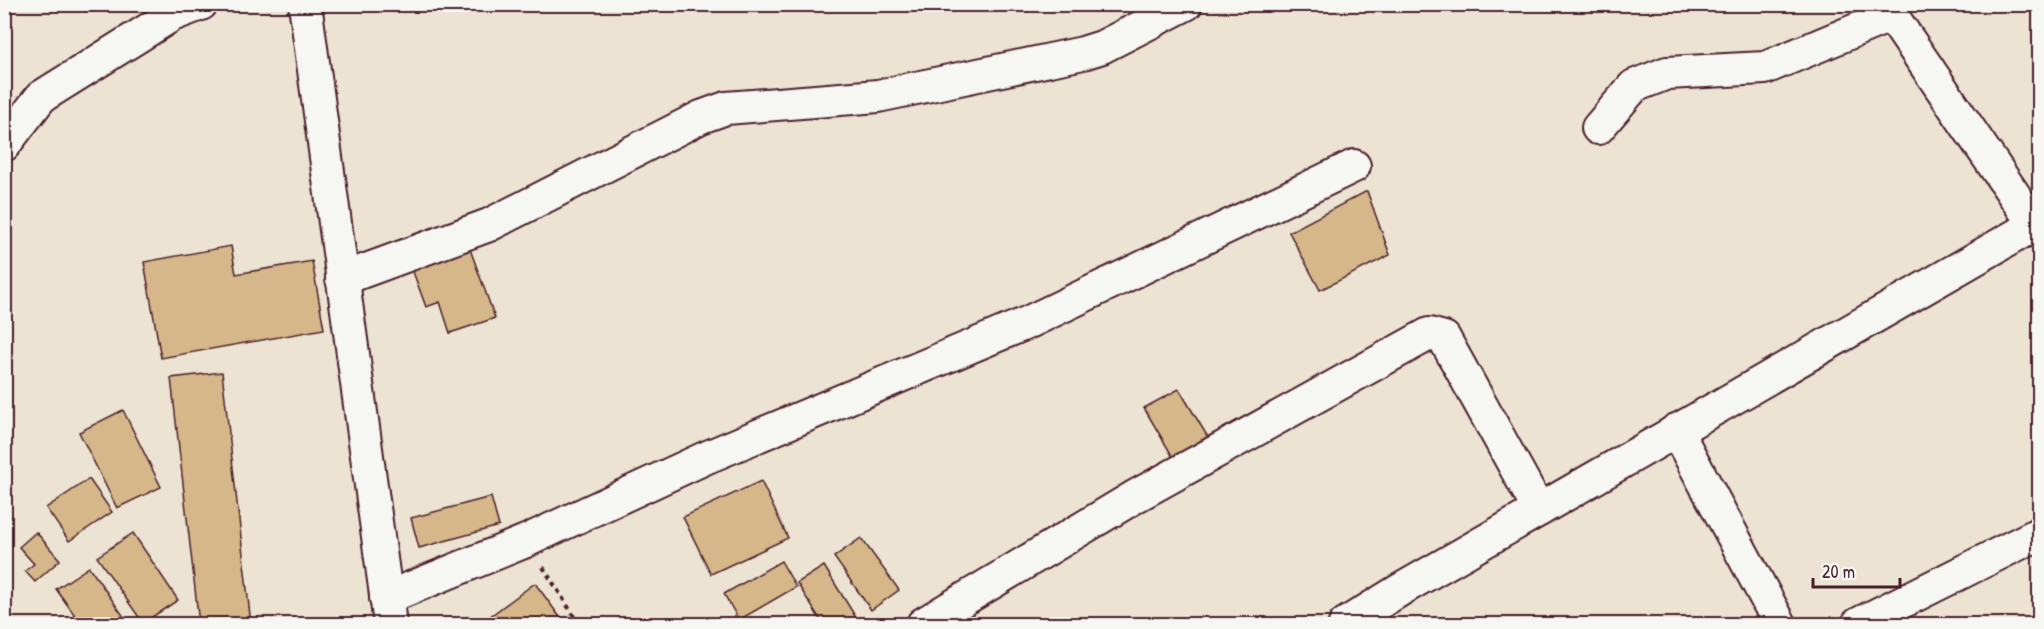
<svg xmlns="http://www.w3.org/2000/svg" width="2044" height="629" viewBox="0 0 2044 629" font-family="'Patrick Hand',sans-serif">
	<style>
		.building { fill: #d5b789; stroke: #4a1f2b; stroke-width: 1.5 }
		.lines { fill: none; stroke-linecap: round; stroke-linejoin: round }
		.minor-casing { stroke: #4a1f2b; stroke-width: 36 }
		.path { stroke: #4a1f2b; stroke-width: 4; stroke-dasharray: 4.5 4.5; stroke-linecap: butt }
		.minor { stroke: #f6f6f2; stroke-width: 32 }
	</style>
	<rect width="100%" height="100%" fill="#ece3d2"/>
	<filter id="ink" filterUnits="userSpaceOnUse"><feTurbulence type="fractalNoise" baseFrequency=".0167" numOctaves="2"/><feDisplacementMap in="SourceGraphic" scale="12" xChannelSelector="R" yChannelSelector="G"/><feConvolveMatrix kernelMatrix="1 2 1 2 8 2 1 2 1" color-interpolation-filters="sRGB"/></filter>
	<g filter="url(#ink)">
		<g class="building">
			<path d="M1367,191L1390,255L1320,290L1289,232Z"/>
			<path d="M231,246L236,274L312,261L324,329L161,358L144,262Z"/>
			<path d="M470,249L495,318L450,333L440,302L426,307L412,269Z"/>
			<path d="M222,372L251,624H199L171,378Z"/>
			<path d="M1179,389L1212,444L1177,464L1144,408Z"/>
			<path d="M123,410L161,487L117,508L79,432Z"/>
			<path d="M89,479L112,512L69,541L46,508Z"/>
			<path d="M761,481L788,538L711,574L683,517Z"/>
			<path d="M491,497L499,526L419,548L411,518Z"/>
			<path d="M36,532L60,560L35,582L25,571L34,564L19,547Z"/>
			<path d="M133,533L178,600L143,623L97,557Z"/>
			<path d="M861,538L899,590L871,610L834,557Z"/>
			<path d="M781,561L796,587L739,620L724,594Z"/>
			<path d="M824,566L860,624H823L797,583Z"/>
			<path d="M89,567L129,624H81L56,589Z"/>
			<path d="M535,583L565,624H495L489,617Z"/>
		</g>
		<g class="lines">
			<g class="minor-casing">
				<g id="minor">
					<path d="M305,4L390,624"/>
					<path d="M1884,4L2040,233"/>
					<path d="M1598,128L1634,86L1667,73L1765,68L1892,15"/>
					<path d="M4,145L41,97L172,15L201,4"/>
					<path d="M342,279L489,225L701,117L726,108L878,96L1083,53L1102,47L1186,4"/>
					<path d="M1676,430L1780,624"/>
					<path d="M386,598L526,541L705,458L1029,322L1354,166"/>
					<path d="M923,624L1136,496L1429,334L1444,338L1539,510"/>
					<path d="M1345,624L1400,590L2034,225"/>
					<path d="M1858,624L2040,533"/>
				</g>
			</g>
			<path class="path" d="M543,567L579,624"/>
			<use href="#minor" class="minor"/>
		</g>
	</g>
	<rect width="2044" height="629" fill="none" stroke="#f6f6f2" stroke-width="24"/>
	<rect x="12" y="12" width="2020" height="605" fill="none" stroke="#4a1f2b" stroke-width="2" filter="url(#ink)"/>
	<path d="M1813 578v9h87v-9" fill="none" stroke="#4a1f2b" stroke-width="3"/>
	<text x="1822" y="578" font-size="18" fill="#4a1f2b" stroke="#f6f6f2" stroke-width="4.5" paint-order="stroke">20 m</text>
</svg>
